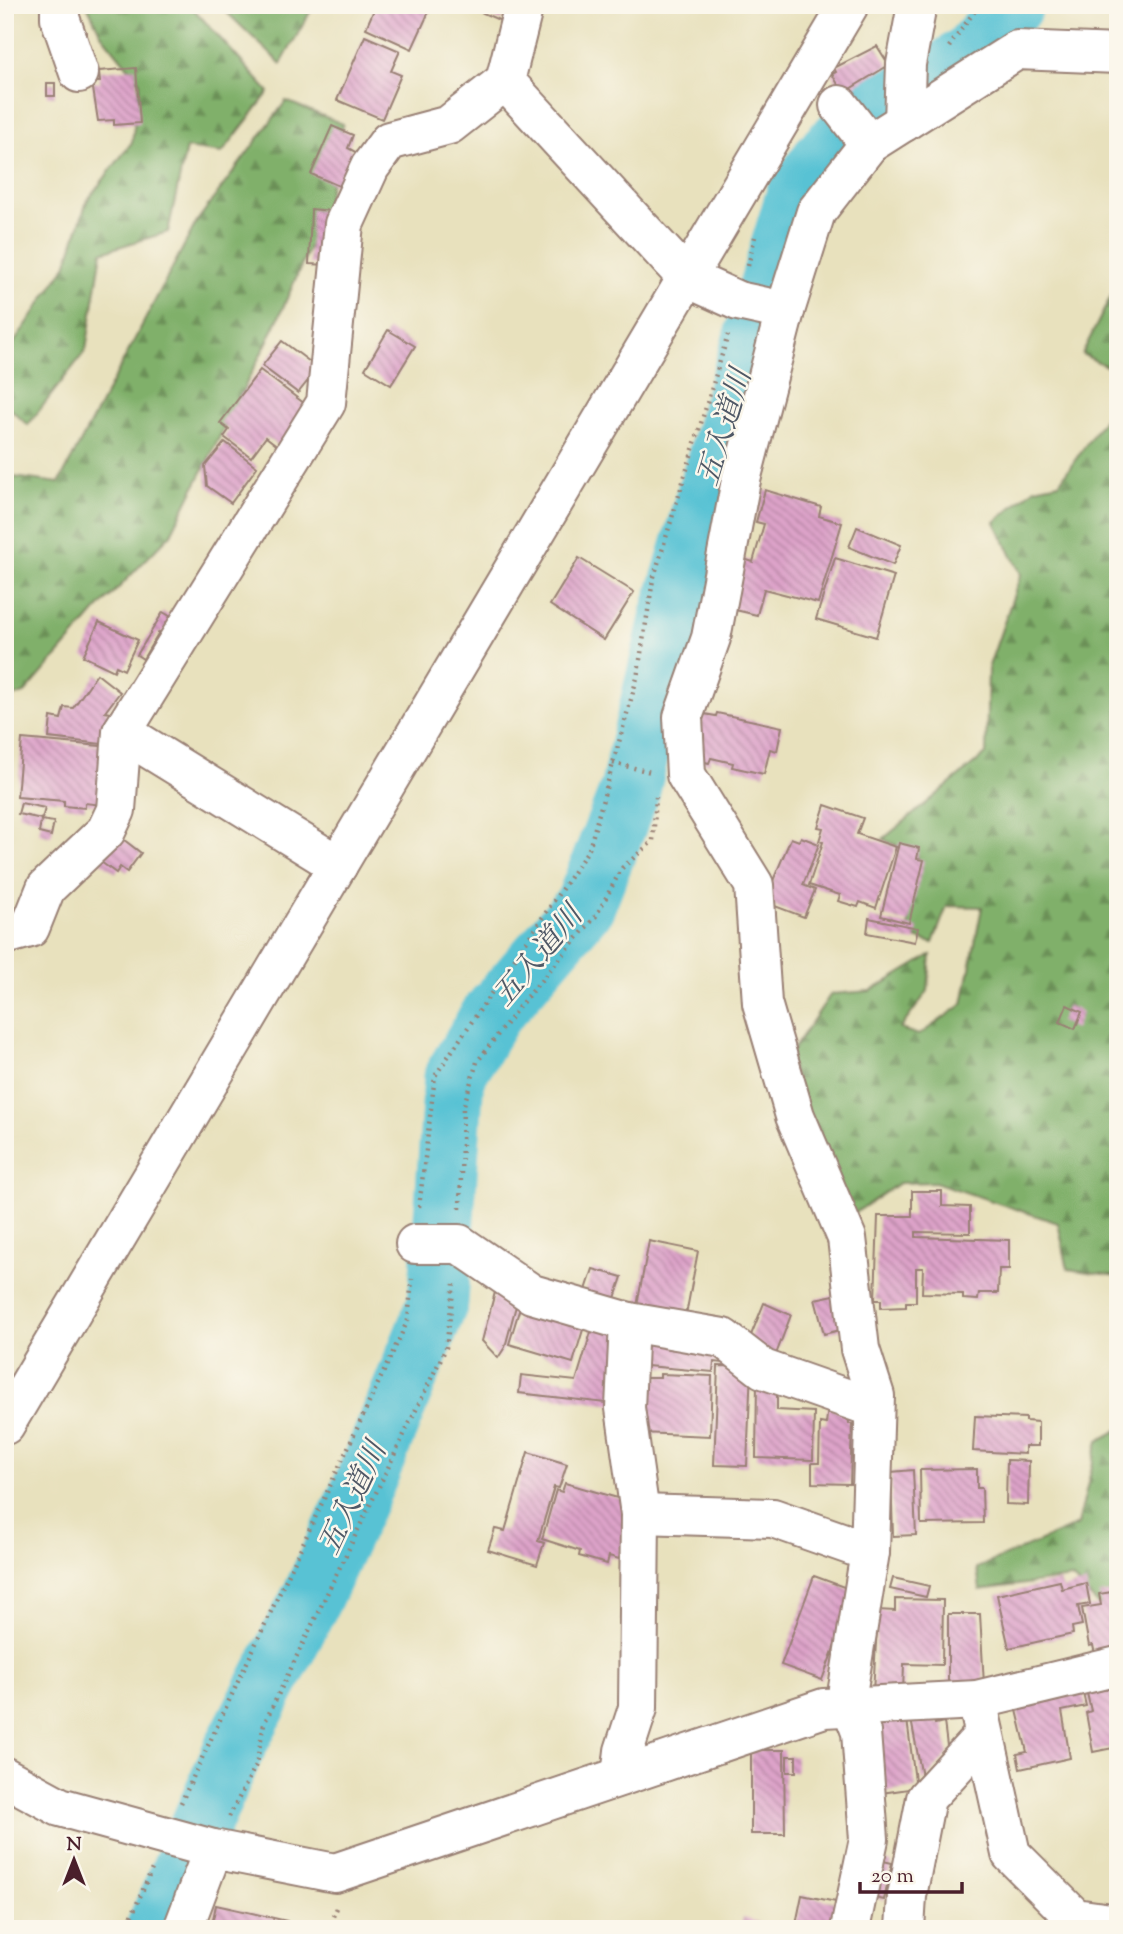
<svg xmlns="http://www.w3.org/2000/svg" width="1123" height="1934" viewBox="0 0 1123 1934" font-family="'Sorts Mill Goudy','Noto Serif JP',serif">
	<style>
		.forest { fill: url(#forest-firs); stroke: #65684a; stroke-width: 2 }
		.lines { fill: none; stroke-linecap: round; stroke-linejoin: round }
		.river { stroke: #58c2d4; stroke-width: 61 }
		.building { fill: url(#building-back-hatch) }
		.minor-casing { stroke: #998074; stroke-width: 42 }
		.path { stroke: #998074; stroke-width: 4.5; stroke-dasharray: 2 5; stroke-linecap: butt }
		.minor { stroke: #fff; stroke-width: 38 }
		.labels { text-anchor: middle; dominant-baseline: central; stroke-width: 5; stroke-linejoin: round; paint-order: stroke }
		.water-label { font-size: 30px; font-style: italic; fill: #4f5866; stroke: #fbf7ec }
	</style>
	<defs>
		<pattern id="forest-firs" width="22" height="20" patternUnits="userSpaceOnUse" patternTransform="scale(1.75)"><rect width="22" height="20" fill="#80b06a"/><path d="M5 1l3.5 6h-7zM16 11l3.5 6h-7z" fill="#6b8f57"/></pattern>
		<pattern id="building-back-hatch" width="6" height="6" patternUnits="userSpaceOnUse" patternTransform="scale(1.75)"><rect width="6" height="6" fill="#dda3c9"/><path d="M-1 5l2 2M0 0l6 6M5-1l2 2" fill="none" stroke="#b584a3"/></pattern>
	</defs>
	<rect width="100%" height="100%" fill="#fbf7ec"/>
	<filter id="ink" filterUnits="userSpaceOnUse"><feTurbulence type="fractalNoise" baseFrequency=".0143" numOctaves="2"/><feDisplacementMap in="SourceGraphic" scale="14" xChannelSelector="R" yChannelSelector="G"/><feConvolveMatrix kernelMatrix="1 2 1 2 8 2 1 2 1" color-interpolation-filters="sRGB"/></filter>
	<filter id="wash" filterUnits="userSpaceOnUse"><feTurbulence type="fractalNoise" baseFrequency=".00686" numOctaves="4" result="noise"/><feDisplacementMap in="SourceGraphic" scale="28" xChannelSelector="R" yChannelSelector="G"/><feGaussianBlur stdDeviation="1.57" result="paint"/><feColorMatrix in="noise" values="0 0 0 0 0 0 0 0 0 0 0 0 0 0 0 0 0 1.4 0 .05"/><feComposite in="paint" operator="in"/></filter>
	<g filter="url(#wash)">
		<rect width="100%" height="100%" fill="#e8e1bd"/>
		<g class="forest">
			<path d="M87,5H190L269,92L222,153L186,148L168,232L102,252L86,350L28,425L5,404V356L66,266L87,201L132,142L140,82L101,34Z"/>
			<path d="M219,5H314L281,64Z"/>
			<path d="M286,101L343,124L325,211L275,326L171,534L96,611L25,693L5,699V476L59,483L197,221Z"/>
			<path d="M1118,282V372L1082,354Z"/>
			<path d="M1118,399V1276L1068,1269L1058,1223L935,1182L899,1183L845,1220L788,1057L831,994L871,991L931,955L928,991L900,1029L919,1035L963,1004L982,907L947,906L933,943L907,936L918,856L883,839L986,754L988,669L1021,574L995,522L1035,488L1059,483Z"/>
			<path d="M1118,1430V1625L1072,1578L980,1590L977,1568L1078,1525L1098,1441Z"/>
		</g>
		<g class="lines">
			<path class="river" d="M156,1929L233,1751L312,1597L365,1482L438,1302L454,1077L491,1015L585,905L630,790L672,611L796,196L825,155L870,110L936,78L970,54L1013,5"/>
		</g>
		<g id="blocks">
			<g class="building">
				<path d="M376,5H432L412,49L366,28Z"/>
				<path d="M465,5H508L501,21Z"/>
				<path d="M365,36L400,51L391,71L401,75L382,119L337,100Z"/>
				<path d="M877,46L889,65L843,93L832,74L836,72L834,68Z"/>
				<path d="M136,68L140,123L114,125V120L98,121L92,82H100L99,71Z"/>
				<rect x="47" y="83" width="8" height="13"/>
				<path d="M332,126L353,135L348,148L361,155L346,189L311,174Z"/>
				<path d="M311,209L331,211L328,265L309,264Z"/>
				<path d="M388,330L415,346L391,385L365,369Z"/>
				<path d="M282,341L318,368L298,393L262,366Z"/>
				<path d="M260,370L313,410L283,450L266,437L251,457L224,437L229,430L220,423Z"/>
				<path d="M225,442L257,467L231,503L207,486L205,466Z"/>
				<path d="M765,490L821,507L819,516L842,523L818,603L764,589L757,615L731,609L744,559L753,562L764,524L756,522Z"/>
				<path d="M857,527L901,545L893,565L849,547Z"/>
				<path d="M579,558L634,592L604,640L550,605Z"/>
				<path d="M835,558L894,576L876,637L816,619Z"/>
				<path d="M163,612L173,618L162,634L159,632L143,659L137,655Z"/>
				<path d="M99,622L138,640L124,670L116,666L114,671L83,656Z"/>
				<path d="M97,674L120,692L105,712L115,714L111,745L49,738L51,717L61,719L64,707L73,708Z"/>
				<path d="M717,713L782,727L777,751L770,749L764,774L732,767L733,763L711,758L709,763L693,759L704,714L716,716Z"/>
				<path d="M22,739L112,747L102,805L85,803V808L64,806V801L17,797Z"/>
				<path d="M21,803L45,808L42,819L18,814Z"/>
				<path d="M825,805L863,818L857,834L896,847L876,908L860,902L858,907L838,901L840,895L809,885L823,842L819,841L823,828L818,827Z"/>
				<path d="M41,820L54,822L51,836L39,833Z"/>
				<path d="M119,836L141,853L127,872L120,867L116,873L101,862Z"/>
				<path d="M801,837L819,844L803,885L815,890L804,917L764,902L791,838L799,841Z"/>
				<path d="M899,843L919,848L917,859L924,860L909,923L881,916Z"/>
				<path d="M869,918L918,928L915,942L867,933Z"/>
				<path d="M1067,1005L1082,1012L1075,1029L1060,1022Z"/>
				<path d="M912,1191H942V1206L970,1207V1233L916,1232V1237L1009,1240V1269H999L998,1293H979L978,1300L963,1299V1294L922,1293L923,1268H916V1302H906V1307L881,1308V1300H875L878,1216H912Z"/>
				<path d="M649,1241L698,1251L686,1315L637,1306Z"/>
				<path d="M593,1269L622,1277L614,1301L585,1293Z"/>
				<path d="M498,1281L521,1287L505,1347L498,1358L482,1341Z"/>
				<path d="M524,1294L588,1313L573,1363L509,1344Z"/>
				<path d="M839,1294L848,1328L824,1334L815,1299Z"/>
				<path d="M764,1303L791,1315L775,1357L747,1345Z"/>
				<path d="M596,1316L625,1323L614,1404L519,1393L521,1375L576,1381Z"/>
				<path d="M640,1334L725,1345L723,1363L714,1362L713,1372L636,1365Z"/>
				<path d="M718,1366L751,1367L747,1466L714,1465Z"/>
				<path d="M660,1374L712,1376L710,1436L641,1433V1378H660Z"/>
				<path d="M757,1382H777V1410L814,1412L813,1460L756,1458Z"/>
				<path d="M828,1407L848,1415L849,1424H852L850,1484L812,1483V1463H819L820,1423L826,1424Z"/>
				<path d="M975,1416L1026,1418V1421L1038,1422V1446H1025V1454L973,1451Z"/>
				<path d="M528,1452L567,1464L559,1488L554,1487L538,1541L544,1543L537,1565L488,1550L495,1529L505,1531Z"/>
				<path d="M1007,1460L1029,1461L1028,1505L1006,1504Z"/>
				<path d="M977,1469V1488H982L983,1523L921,1524L920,1470Z"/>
				<path d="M913,1470L916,1535L893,1536L891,1472Z"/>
				<path d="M565,1483L635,1503L619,1559L609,1556L607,1564L579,1556L580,1551L542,1539L556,1490L562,1492Z"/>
				<path d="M814,1576L855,1591L822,1680L781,1665Z"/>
				<path d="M893,1578L929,1586L926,1597L890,1589Z"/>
				<path d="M1060,1581L1062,1589L1086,1583L1090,1604L1078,1606L1082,1625L1072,1627L1073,1634L1009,1648L997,1595Z"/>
				<path d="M1118,1591V1650L1095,1655L1093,1645L1089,1646L1082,1608L1101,1605L1099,1594Z"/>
				<path d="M895,1599L943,1600L942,1665L904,1664L903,1692H873L878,1610L895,1611Z"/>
				<path d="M948,1614H980L984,1685H948Z"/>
				<path d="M1118,1687V1747L1093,1752L1086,1713L1091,1711L1087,1693Z"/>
				<path d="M1083,1693L1086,1706L1062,1711L1070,1758L1020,1769L1017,1754L1027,1752L1016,1706Z"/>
				<path d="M933,1711L935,1724L944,1722L948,1754L923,1782L910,1714Z"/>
				<path d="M906,1712L916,1788L881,1793L871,1717Z"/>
				<path d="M751,1750H784L785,1834H751Z"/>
				<rect x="787" y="1756" width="9" height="16"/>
				<path d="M875,1859L892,1863L884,1900L867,1896Z"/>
				<path d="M802,1895L841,1903L836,1929H795Z"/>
				<path d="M216,1905L287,1921L285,1929H211Z"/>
				<path d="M743,1918L761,1923L759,1929L740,1928Z"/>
			</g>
		</g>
	</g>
	<g filter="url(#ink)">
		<use href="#blocks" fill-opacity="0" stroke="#998074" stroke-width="2"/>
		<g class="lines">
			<g class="minor-casing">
				<g id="minor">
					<path d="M60,5V18L79,73"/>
					<path d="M505,81L687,278L738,301L785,311"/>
					<path d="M839,105L869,144"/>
					<path d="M904,122L906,64L917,5"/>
					<path d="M122,732L338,865"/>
					<path d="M5,935L30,928L46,888L106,831L116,810L122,732L326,403L344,224L370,167L389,141L449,125L505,81L524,5"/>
					<path d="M415,1244H459L532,1294L629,1322L723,1338L763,1369L874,1408"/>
					<path d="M5,1425L849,5"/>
					<path d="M640,1514L773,1518L870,1552"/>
					<path d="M977,1700L1011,1854L1075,1918L1118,1924"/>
					<path d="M621,1776L624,1751L638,1708L640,1514L625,1408L629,1322"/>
					<path d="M5,1777L60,1807L213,1849L335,1873L824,1708L977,1700L1118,1666"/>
					<path d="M183,1929L213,1849"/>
					<path d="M850,1929L869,1839L861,1732L851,1706L848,1688L870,1552L875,1396L860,1349L847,1238L795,1116L762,1003L754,885L686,775L683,717L711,638L741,480L785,311L816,212L869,144L1017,50L1118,54"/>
					<path d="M905,1929L907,1896L926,1798L984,1735"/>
				</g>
			</g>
			<g class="path">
				<path d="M949,47L979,5"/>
				<path d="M748,266L755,237"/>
				<path d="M613,763L651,772"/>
				<path d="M419,1207L435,1076L589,849L637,678L653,580L728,335"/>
				<path d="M460,1209L463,1108L477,1062L521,1004L596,916L622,868L653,841L656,797"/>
				<path d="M181,1803L408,1320L412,1279"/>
				<path d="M229,1817L256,1765L264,1724L446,1348L454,1284"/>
				<path d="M126,1929L152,1869"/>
				<path d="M327,1929L337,1908"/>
			</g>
			<use href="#minor" class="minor"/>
		</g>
	</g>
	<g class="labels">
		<g class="water-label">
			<text transform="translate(726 428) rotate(-73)">五入道川</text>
			<text transform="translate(539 957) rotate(-50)">五入道川</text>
			<text transform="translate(354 1499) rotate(-65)">五入道川</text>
		</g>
	</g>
	<rect width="1123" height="1934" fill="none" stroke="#fbf7ec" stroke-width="28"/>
	<g transform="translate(74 1860)" stroke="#fbf7ec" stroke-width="5" paint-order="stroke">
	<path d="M0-5L12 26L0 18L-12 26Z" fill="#4a1f2b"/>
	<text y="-10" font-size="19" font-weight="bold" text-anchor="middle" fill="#4a1f2b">N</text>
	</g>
	<path d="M860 1882v10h102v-10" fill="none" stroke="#4a1f2b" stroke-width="3.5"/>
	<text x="871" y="1882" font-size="21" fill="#4a1f2b" stroke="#fbf7ec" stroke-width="5" paint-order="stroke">20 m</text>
</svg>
